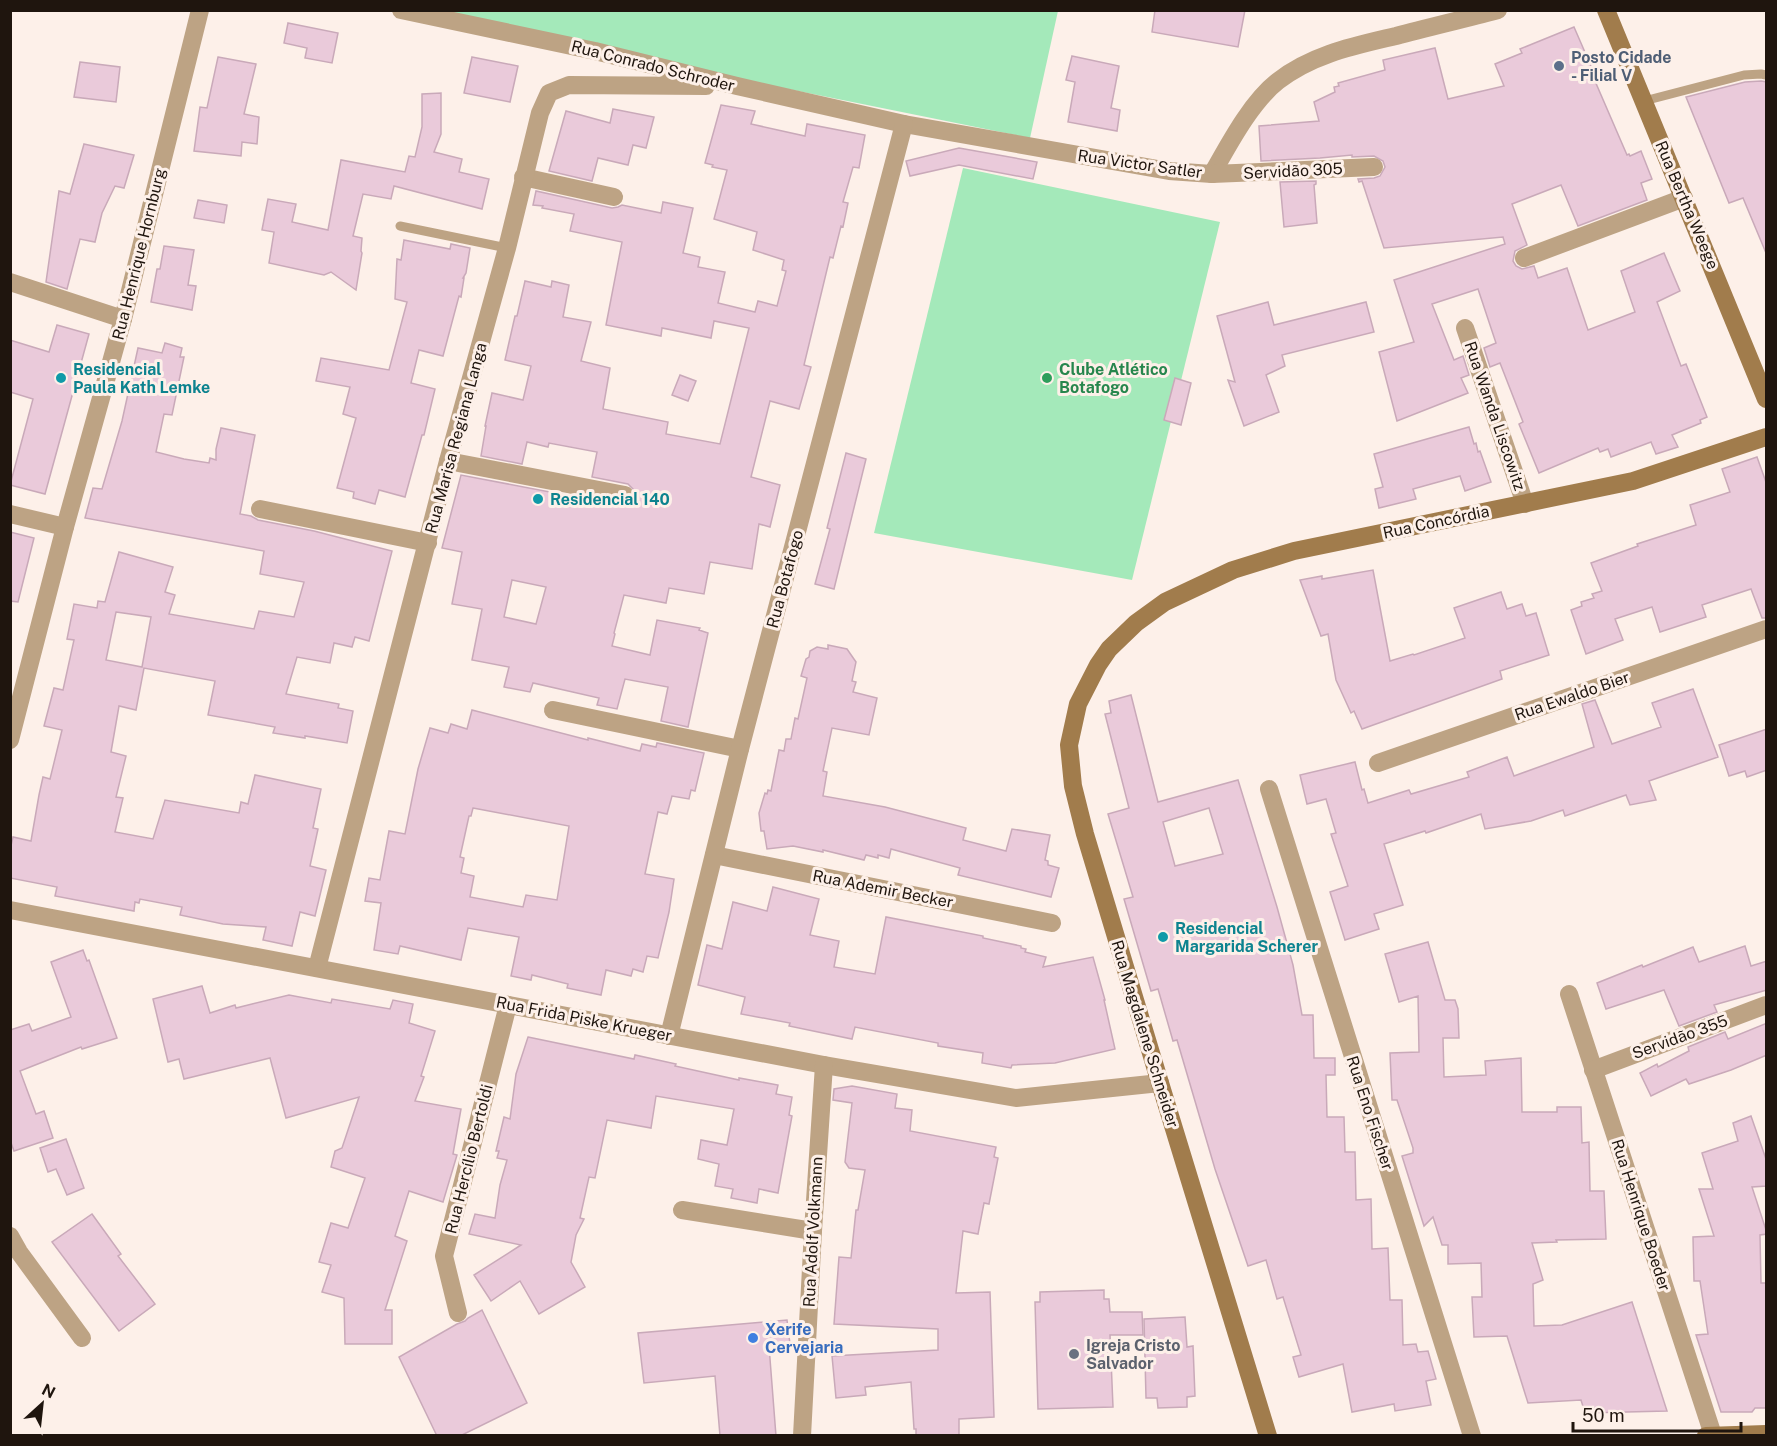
<svg xmlns="http://www.w3.org/2000/svg" width="1777" height="1446" viewBox="0 0 1777 1446" font-family="'Public Sans',sans-serif">
	<style>
		.green { fill: #a4e9ba }
		.building { fill: #eacada; stroke: #c9a9b9; stroke-width: 1.5; fill-rule: evenodd }
		.lines { fill: none; stroke-linecap: round; stroke-linejoin: round }
		.service { stroke: #bda384; stroke-width: 9 }
		.minor { stroke: #bda384; stroke-width: 18 }
		.secondary { stroke: #a17c4c; stroke-width: 18 }
		.service-dot { fill: #5c6f8a; stroke: #fdf0e9; stroke-width: 2 }
		.culture-dot { fill: #0f9aa8; stroke: #fdf0e9; stroke-width: 2 }
		.leisure-dot { fill: #2e9e5b; stroke: #fdf0e9; stroke-width: 2 }
		.shop-dot { fill: #3f7fe0; stroke: #fdf0e9; stroke-width: 2 }
		.worship-dot { fill: #6b7280; stroke: #fdf0e9; stroke-width: 2 }
		.labels { text-anchor: middle; dominant-baseline: central; stroke-width: 6; stroke-linejoin: round; paint-order: stroke }
		.service-label { font-size: 16px; font-weight: bold; fill: #4e5e75; stroke: #fdf0e9; text-anchor: start }
		.street-label { font-size: 16px; fill: #1f150e; stroke: #fdf0e9 }
		.culture-label { font-size: 16px; font-weight: bold; fill: #0d838f; stroke: #fdf0e9; text-anchor: start }
		.leisure-label { font-size: 16px; font-weight: bold; fill: #27864d; stroke: #fdf0e9; text-anchor: start }
		.shop-label { font-size: 16px; font-weight: bold; fill: #366cbe; stroke: #fdf0e9; text-anchor: start }
		.worship-label { font-size: 16px; font-weight: bold; fill: #5b616d; stroke: #fdf0e9; text-anchor: start }
	</style>
	<rect width="100%" height="100%" fill="#fdf0e9"/>
	<g class="green">
		<path d="M427,11H1058L1030,138L733,78Z"/>
		<path d="M963,168L1220,222L1132,580L874,533Z"/>
	</g>
	<g class="building">
		<path d="M1155,10H1245L1238,47L1152,32Z"/>
		<path d="M288,23L338,33L332,63L305,58L307,48L284,43Z"/>
		<path d="M1574,27L1597,80L1595,81L1627,155L1629,154L1630,156L1641,151L1652,179L1641,183L1647,200L1578,226L1561,185L1512,204L1527,245L1515,251L1513,261L1516,266L1522,269L1534,266L1538,278L1567,268L1588,330L1635,312L1621,271L1664,253L1680,291L1657,302L1681,366L1686,364L1707,417L1700,420L1701,423L1672,435L1678,447L1656,454L1651,442L1611,457L1608,449L1600,452L1598,448L1539,473L1519,424L1523,422L1500,363L1490,367L1484,348L1496,343L1478,289L1432,304L1454,360L1463,356L1469,375L1461,378L1468,393L1397,421L1379,352L1414,342L1394,280L1505,244L1503,237L1384,248L1362,181L1359,182L1358,179L1374,178L1380,176L1385,167L1383,161L1374,156L1352,157V155L1320,158L1261,161L1259,126L1319,121L1314,102L1335,92L1334,87L1339,86L1338,83L1385,70L1383,60L1435,48L1448,99L1504,86L1495,64L1522,53L1520,49Z"/>
		<path d="M1072,56L1119,66L1111,108L1120,110L1117,131L1068,122L1075,82L1066,80Z"/>
		<path d="M218,57L256,64L244,114L259,117L257,144L242,142L241,156L194,151L200,107L207,108Z"/>
		<path d="M472,57L518,66L510,102L464,93Z"/>
		<path d="M80,62L120,67L116,102L74,97Z"/>
		<path d="M1761,81L1767,82L1766,253L1743,198L1729,203L1686,97L1745,82Z"/>
		<path d="M441,93V134L434,152L462,159L459,172L489,179L482,209L394,186L391,199L363,194L353,236L362,238L361,251L362,253L356,290L331,272L324,275L269,263L274,232L262,230L268,199L296,204L292,222L328,230L341,160L405,172L409,156L415,157L422,127V94Z"/>
		<path d="M721,105L755,111L751,124L805,136L807,124L865,135L859,168L853,167L843,202L848,203L843,227L841,226L833,258L830,257L804,365L811,367L799,409L770,401L751,477L780,485L770,527L759,524L752,569L710,562L704,594L669,588L666,603L624,595L614,633L615,634L612,646L650,655L657,620L700,628L699,630L708,633L688,727L661,721L668,687L625,679L617,709L597,705L599,698L533,683L530,692L504,687L509,667L472,660L482,609L452,604L462,552L442,548L461,475L623,506L629,505L636,498L635,491L628,484L592,477L597,452L549,443L548,447L527,442L522,464L481,456L486,426H485L492,393L523,400L531,366L505,360L515,316H517L525,281L551,287L552,281L569,285L563,317L591,322L581,361L610,368L603,409L668,422L666,434L720,444L749,328L714,321L711,338L662,328L661,336L606,325L622,242L570,231L574,214L542,208L543,206L533,205L536,191L612,208L618,207L622,205L661,213L663,202L693,208L683,253L700,257L698,267L725,272L718,303L755,312L758,301L777,306L786,271L782,270L784,260L753,250L757,232L714,219L727,170L712,167L713,165L705,163ZM512,580L546,587L536,624L504,617Z"/>
		<path d="M613,109L654,117L646,148L633,145L628,165L598,158L592,181L549,171L566,111L610,123Z"/>
		<path d="M84,144L134,155L124,188L115,186L102,213L95,242L80,239L67,289L46,282L59,191L70,194Z"/>
		<path d="M959,148L1037,162L1033,179L959,165L910,176L906,161Z"/>
		<path d="M1316,181V184L1314,185L1317,223L1284,227L1280,182Z"/>
		<path d="M198,200L227,205L224,223L194,218Z"/>
		<path d="M404,240L450,249L451,244L470,248L466,273L463,278H464L461,297L459,296L443,356L419,350L411,383L435,389L424,435H422L405,497L379,490L375,504L353,498L354,492L337,488L356,418L343,414L350,387L316,381L321,358L389,370L407,302L395,299L397,259L401,260Z"/>
		<path d="M164,246L194,250L188,285L196,286L192,310L151,302L157,269H160Z"/>
		<path d="M1268,302L1274,325L1366,302L1374,332L1282,355L1285,366L1266,375L1279,412L1244,426L1228,380L1235,382L1217,316Z"/>
		<path d="M57,325L89,334L45,494L10,485L33,399L10,392V340L49,352Z"/>
		<path d="M165,343L182,348L180,357H184L172,415L164,414L156,452L184,459L209,463L210,458L216,460V449L221,428L255,435L240,514L251,516L258,520L314,531L392,551L369,641L355,637L352,647L334,643L330,663L297,657L286,694L339,704L338,708L353,711L347,743L305,736V738L273,733L275,727L208,715L215,681L144,668L136,710L119,706L111,752L126,756L116,797L123,798L115,832L153,839L165,800L239,813L241,802L248,804L255,775L321,789L313,828L318,829L310,866L326,870L315,916L300,912L292,946L263,940L266,927L223,924L180,915L182,907L140,899L139,903L135,902L134,911L55,896L57,887L10,878V850L13,837L31,841L39,795L43,777L50,779L62,730L44,726L54,688L63,690L74,640L67,639L74,604L97,608L98,601L105,602L119,552L173,567L165,592L175,595L169,614L254,629L259,611L294,617L304,582L260,574L264,551L85,518L93,488L102,489L122,421L138,348L162,353ZM116,612L151,617L142,667L106,660Z"/>
		<path d="M680,375L696,381L688,401L672,395Z"/>
		<path d="M1175,378L1191,383L1181,425L1164,420Z"/>
		<path d="M1469,427L1474,444L1476,443L1478,452L1480,451L1491,482L1465,491L1460,476L1413,489L1416,499L1379,508L1375,489L1383,487L1374,454Z"/>
		<path d="M846,453L866,459L834,589L815,584L830,529L827,528Z"/>
		<path d="M1757,457L1767,485V618H1762L1751,589L1702,605L1706,617L1660,632L1652,607L1615,619L1623,640L1586,654L1571,610L1582,606L1581,602L1594,598L1592,594L1602,591L1591,563L1638,546L1637,544L1696,525L1690,505L1730,492L1722,469Z"/>
		<path d="M10,532L34,538L18,602L10,601Z"/>
		<path d="M1373,570L1390,661L1413,654L1414,655L1465,638L1454,608L1501,592L1507,609L1522,604L1526,616L1536,613L1549,655L1500,671L1502,679L1362,729L1354,711L1351,713L1336,680L1328,634L1321,636L1300,580L1322,576V579Z"/>
		<path d="M828,645L847,649L856,662L852,681L856,682L853,692L877,698L869,735L832,728L823,771L827,772L823,796L885,807L966,828L963,840L1006,851L1012,829L1050,835L1045,860L1048,861V865L1059,868L1051,897L958,875L960,868L891,849L889,858L878,855V858L866,855L864,860L823,850V852L793,846L767,849L764,831H761L759,813L765,793L767,794L768,790L771,791L779,750L784,751L786,739H791L795,718L798,719L807,678L801,676L806,659L809,657L810,651L817,647L828,649Z"/>
		<path d="M1693,689L1718,757L1649,781L1656,800L1630,805L1626,795L1565,816L1563,810L1531,821L1485,829L1481,814L1426,833L1425,831L1384,844L1403,905L1374,914L1379,929L1345,940L1330,892L1348,886L1331,834L1336,833L1326,799L1307,804L1300,775L1355,762L1362,790L1364,789L1368,803L1409,790L1411,794L1469,777L1467,772L1507,757L1514,776L1594,747L1582,704L1595,700L1612,744L1661,727L1652,703Z"/>
		<path d="M1131,695L1158,802L1238,780L1277,907L1293,965L1302,1015H1313L1314,1058H1335V1075H1326L1327,1117H1344L1345,1152H1355L1356,1200L1371,1199L1372,1249L1388,1248L1390,1300H1402L1403,1345L1416,1344L1418,1352L1428,1351L1436,1379L1426,1381L1431,1405L1395,1411L1394,1404L1352,1412L1343,1364L1299,1377L1293,1357L1301,1355L1283,1297L1277,1299L1266,1260L1248,1266L1215,1169L1177,1040L1173,1041L1158,989L1151,991L1124,899L1133,897L1108,814L1129,808L1105,714L1111,713L1109,701ZM1209,808L1223,854L1175,866L1163,822Z"/>
		<path d="M472,710L588,740V738L640,751L642,744L656,747L657,743L704,753L695,791L691,790L689,799L672,796L667,814L658,812L645,874L674,879L669,912L658,958L647,956L643,972L633,969L631,976L606,970L601,995L567,988L568,984L532,975L531,980L511,976L519,937L468,928L461,960L400,946L398,954L374,950L381,903L365,901L369,878L380,880L389,831L405,834L418,769L430,728L448,733L451,724L467,729ZM473,808L569,826L557,900L526,895L523,907L470,897L474,876L461,873L464,858L460,857L469,816H471Z"/>
		<path d="M1767,729V770L1747,777L1745,771L1729,776L1719,745Z"/>
		<path d="M773,887L819,899L810,935L839,941L834,967L875,974L886,917L983,936V938L1021,946V948L1026,949L1025,952L1046,957L1043,967L1093,957L1105,1000H1104L1115,1049L1055,1063L1012,1065L1011,1068L982,1063L983,1053L938,1046V1043L855,1027L852,1039L789,1026L790,1023L741,1014L745,997L698,985L707,945L722,949L733,902L767,911Z"/>
		<path d="M1428,942L1445,1000H1455L1458,1009L1459,1038H1443L1444,1077L1486,1075L1485,1061L1521,1058L1522,1112H1557V1107H1581L1582,1143L1589,1142L1590,1191H1604L1606,1239L1556,1240L1557,1242L1532,1243L1543,1280L1533,1284L1534,1326L1562,1325L1632,1302L1667,1411L1585,1413L1581,1400L1528,1403L1507,1336L1474,1337L1472,1297H1482L1481,1263L1448,1264V1245H1442L1433,1217L1424,1226L1402,1156L1413,1153V1148L1397,1100H1392L1390,1053L1419,1052L1418,996L1399,1002L1385,954Z"/>
		<path d="M1745,946L1751,966L1767,961V990L1714,1005L1717,1012L1679,1026L1664,990L1606,1009L1597,983L1642,965L1643,967L1693,947L1699,962Z"/>
		<path d="M83,950L87,961L89,960L117,1038L82,1049L81,1047L20,1071L36,1114L44,1111L53,1138L14,1151L10,1140V1030L29,1024L32,1031L71,1017L51,962Z"/>
		<path d="M202,986L210,1013L235,1005L236,1008L289,995L331,1003L332,999L390,1009L393,1000L413,1004L409,1023L435,1031L421,1076L424,1077L415,1101L461,1109L453,1154L457,1155L443,1202L409,1191L395,1236L407,1241L385,1310H392V1344H345L344,1298L322,1292L331,1265L319,1262L331,1223L348,1228L365,1178L331,1167L335,1151L342,1148L359,1097L286,1118L270,1058L184,1079L179,1059L168,1062L153,999Z"/>
		<path d="M1767,1023V1055L1731,1070L1689,1084L1686,1079L1651,1096L1640,1073L1657,1064L1658,1067L1689,1051L1688,1047L1725,1032L1728,1039Z"/>
		<path d="M528,1037L634,1059L635,1055L676,1064L675,1066L739,1080V1078L778,1085L776,1094L792,1097L789,1115L792,1116L778,1193L759,1189L757,1203L731,1198L733,1189L715,1186L719,1164L698,1159L701,1140L727,1145L734,1109L656,1096L651,1128L607,1120L595,1178L589,1177L580,1218L584,1219L576,1235L571,1262L585,1287L539,1314L520,1281L491,1301L474,1275L521,1245L469,1234L475,1214L495,1218L500,1185L507,1160L497,1158L499,1151H496L504,1117L510,1119L516,1074Z"/>
		<path d="M852,1086L897,1094L895,1108L912,1110L910,1131L996,1147L994,1157L998,1158L989,1204L984,1203L978,1234L963,1231L956,1293L990,1292L994,1417L959,1419V1436H916V1429H914L911,1382L865,1387L866,1395L836,1398L832,1356L938,1350V1329L834,1324L839,1257L851,1258L856,1210H858L865,1170L849,1168L845,1162L852,1103L833,1100L834,1089Z"/>
		<path d="M1751,1116L1767,1162V1186L1752,1187L1767,1233V1234L1760,1235L1761,1283H1767V1408H1755L1752,1412H1721L1696,1335L1708,1334L1700,1281H1694L1693,1237L1714,1236L1699,1189H1713L1702,1153L1738,1141L1733,1123Z"/>
		<path d="M66,1139L84,1188L67,1195L56,1169L48,1172L40,1148Z"/>
		<path d="M92,1214L121,1254L118,1256L155,1304L119,1331L52,1242Z"/>
		<path d="M1104,1290V1299H1109L1110,1312H1142L1143,1335H1110L1113,1407L1038,1409L1035,1302H1040V1292Z"/>
		<path d="M482,1310L527,1403L460,1436H437L399,1357L457,1324L465,1321L468,1318Z"/>
		<path d="M1185,1317L1187,1347L1193,1346L1195,1396L1187,1397V1407L1158,1408L1157,1398H1146L1144,1319Z"/>
		<path d="M787,1320L790,1344L769,1346L776,1436H720L715,1376L644,1383L638,1333Z"/>
	</g>
	<g class="lines">
		<g class="service">
			<path d="M1644,101L1744,75L1761,74L1766,75"/>
			<path d="M400,226L507,248"/>
		</g>
		<g class="minor">
			<path d="M401,10L595,51L737,86L904,124L1169,171L1212,174C1229,144 1251,102 1278,81C1313,54 1354,46 1396,36C1430,27 1464,19 1498,10"/>
			<path d="M1212,174L1374,167"/>
			<path d="M523,177L614,197"/>
			<path d="M1524,258L1684,198"/>
			<path d="M10,282L123,319"/>
			<path d="M1465,328L1525,504"/>
			<path d="M448,461L625,495"/>
			<path d="M260,509L428,543"/>
			<path d="M10,514L65,527"/>
			<path d="M553,710L740,749"/>
			<path d="M10,740L65,527L123,319L200,10"/>
			<path d="M1378,763L1766,629"/>
			<path d="M1269,789L1472,1436"/>
			<path d="M714,855L1052,923"/>
			<path d="M10,910L824,1065L1016,1098L1160,1083"/>
			<path d="M317,968L448,461L507,248L540,113L549,93L569,85L706,86"/>
			<path d="M1569,994L1713,1435"/>
			<path d="M669,1036L740,749L904,124"/>
			<path d="M1593,1070L1766,1005"/>
			<path d="M682,1210L813,1231"/>
			<path d="M10,1236L19,1252L82,1338"/>
			<path d="M458,1313L444,1256L508,1005"/>
			<path d="M802,1436L813,1231L824,1065"/>
		</g>
		<g class="secondary">
			<path d="M1606,10L1766,399"/>
			<path d="M1268,1436L1160,1083L1085,834L1073,786L1069,745L1078,704L1098,665L1109,649L1136,623L1165,602L1233,570L1294,551L1633,481L1766,437"/>
			<path d="M1706,1436L1766,1434"/>
		</g>
	</g>
	<circle class="service-dot" cx="1559" cy="66" r="6"/>
	<g class="culture-dot">
		<circle cx="61" cy="378" r="6"/>
		<circle cx="538" cy="499" r="6"/>
		<circle cx="1163" cy="937" r="6"/>
	</g>
	<circle class="leisure-dot" cx="1047" cy="378" r="6"/>
	<circle class="shop-dot" cx="753" cy="1338" r="6"/>
	<circle class="worship-dot" cx="1074" cy="1354" r="6"/>
	<g class="labels">
		<g class="service-label">
			<text x="1571" y="57">Posto Cidade<tspan x="1571" dy="18">- Filial V</tspan></text>
		</g>
		<g class="street-label">
			<text transform="translate(653 66) rotate(14)">Rua Conrado Schroder</text>
			<text transform="translate(1140 164) rotate(8)">Rua Victor Satler</text>
			<text transform="translate(1293 171) rotate(-3)">Servidão 305</text>
			<text transform="translate(1687 205) rotate(67)">Rua Bertha Weege</text>
			<text transform="translate(139 254) rotate(-76)">Rua Henrique Hornburg</text>
			<text transform="translate(1495 416) rotate(71)">Rua Wanda Liscowitz</text>
			<text transform="translate(456 438) rotate(-75)">Rua Marisa Regiana Langa</text>
			<text transform="translate(1436 522) rotate(-12)">Rua Concórdia</text>
			<text transform="translate(785 579) rotate(-75)">Rua Botafogo</text>
			<text transform="translate(1572 696) rotate(-19)">Rua Ewaldo Bier</text>
			<text transform="translate(883 889) rotate(11)">Rua Ademir Becker</text>
			<text transform="translate(584 1019) rotate(11)">Rua Frida Piske Krueger</text>
			<text transform="translate(1145 1034) rotate(73)">Rua Magdalene Schneider</text>
			<text transform="translate(1680 1037) rotate(-20)">Servidão 355</text>
			<text transform="translate(1370 1113) rotate(72)">Rua Eno Fischer</text>
			<text transform="translate(469 1159) rotate(-76)">Rua Hercílio Bertoldi</text>
			<text transform="translate(1641 1215) rotate(72)">Rua Henrique Boeder</text>
			<text transform="translate(813 1232) rotate(-87)">Rua Adolf Volkmann</text>
		</g>
		<g class="culture-label">
			<text x="73" y="369">Residencial<tspan x="73" dy="18">Paula Kath Lemke</tspan></text>
			<text x="550" y="499">Residencial 140</text>
			<text x="1175" y="928">Residencial<tspan x="1175" dy="18">Margarida Scherer</tspan></text>
		</g>
		<g class="leisure-label">
			<text x="1059" y="369">Clube Atlético<tspan x="1059" dy="18">Botafogo</tspan></text>
		</g>
		<g class="shop-label">
			<text x="765" y="1329">Xerife<tspan x="765" dy="18">Cervejaria</tspan></text>
		</g>
		<g class="worship-label">
			<text x="1086" y="1345">Igreja Cristo<tspan x="1086" dy="18">Salvador</tspan></text>
		</g>
	</g>
	<rect width="1777" height="1446" fill="none" stroke="#1f150e" stroke-width="24"/>
	<g transform="translate(42 1404) rotate(27)" stroke="#fdf0e9" stroke-width="4.5" paint-order="stroke">
	<path d="M0-4.5L10 22L0 15L-10 22Z" fill="#1f150e"/>
	<text y="-9" font-size="16" font-weight="bold" text-anchor="middle" fill="#1f150e">N</text>
	</g>
	<path d="M1573 1422v9h168v-9" fill="none" stroke="#1f150e" stroke-width="3"/>
	<text x="1582" y="1422" font-size="18" fill="#1f150e" stroke="#fdf0e9" stroke-width="4.5" paint-order="stroke">50 m</text>
</svg>
